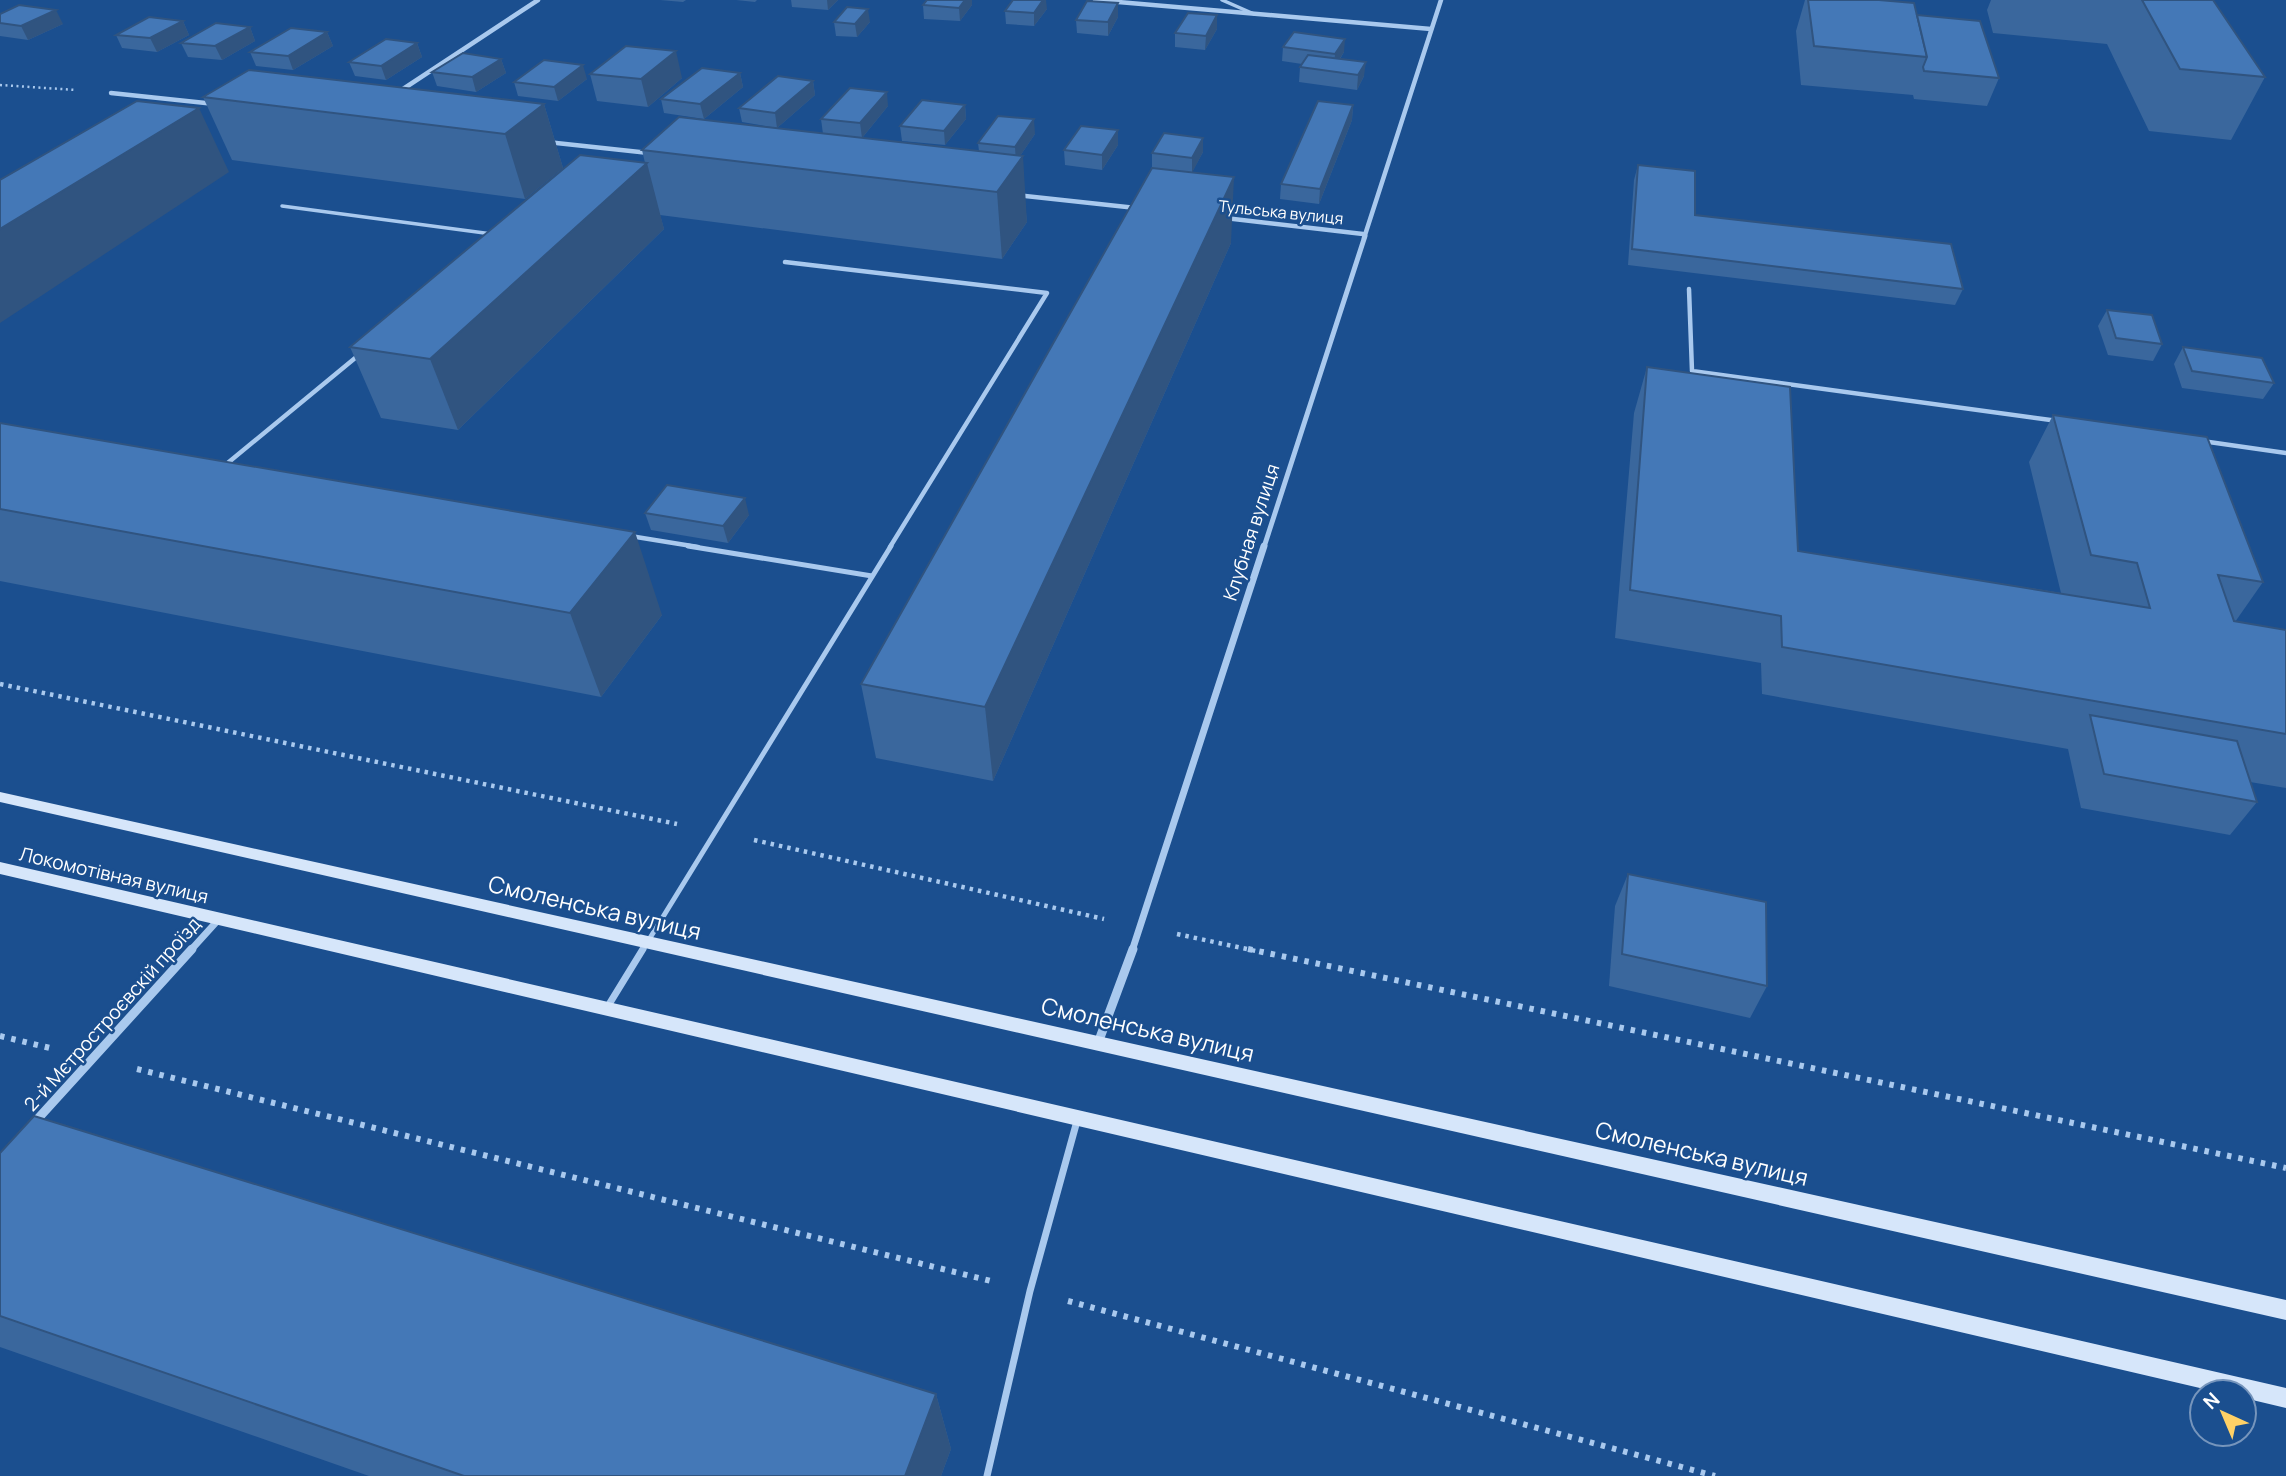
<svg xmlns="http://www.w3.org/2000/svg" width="2286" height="1476" viewBox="0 0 2286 1476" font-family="Manrope,sans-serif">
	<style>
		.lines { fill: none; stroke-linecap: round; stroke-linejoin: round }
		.path-far2 { stroke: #a9c9ee; stroke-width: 2.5; stroke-dasharray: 2 3.5; stroke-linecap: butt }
		.path-far1 { stroke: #a9c9ee; stroke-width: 4.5; stroke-dasharray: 3.5 5; stroke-linecap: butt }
		.path { stroke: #a9c9ee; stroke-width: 6; stroke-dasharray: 4.5 7; stroke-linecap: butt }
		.lane-far3 { stroke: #a9c9ee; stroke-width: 3.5 }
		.lane-far2 { stroke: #a9c9ee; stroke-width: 4.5 }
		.lane-far1 { stroke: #a9c9ee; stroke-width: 5 }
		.lane { stroke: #a9c9ee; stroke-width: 7 }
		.street-far3 { stroke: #a9c9ee; stroke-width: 4.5 }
		.street-far2 { stroke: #a9c9ee; stroke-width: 5 }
		.street-far1 { stroke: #a9c9ee; stroke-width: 7 }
		.street { stroke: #a9c9ee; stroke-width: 9 }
		.secondary { fill: #d6e6fa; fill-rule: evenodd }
		.wall { fill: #3a679d }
		.shaded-wall { fill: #305480 }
		.building { fill: #4478b7; stroke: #305480; stroke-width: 2 }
		.labels { text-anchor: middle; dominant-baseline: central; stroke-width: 5; stroke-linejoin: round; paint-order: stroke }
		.far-street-label { font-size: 16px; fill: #fff; stroke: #1b4f8f }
		.street-label { font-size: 19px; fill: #fff; stroke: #1b4f8f }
		.near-street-label { font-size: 23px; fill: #fff; stroke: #1b4f8f }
	</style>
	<rect width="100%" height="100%" fill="#1b4f8f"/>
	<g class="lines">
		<path class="path-far2" d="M0,85L76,90"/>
		<g class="path-far1">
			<path d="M0,684L677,824"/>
			<path d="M754,840L1104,919"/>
			<path d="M1177,934L1256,951"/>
		</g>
		<g class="path">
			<path d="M1248,949L2286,1168"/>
			<path d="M0,1036L50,1048"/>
			<path d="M137,1069L995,1282"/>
			<path d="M1068,1301L1715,1476"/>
		</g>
		<g class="lane-far3">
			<path d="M1222,0L1254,14"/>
			<path d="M282,206L492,234"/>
		</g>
		<g class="lane-far2">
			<path d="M785,262L1047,293L890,547"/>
			<path d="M1689,289L1692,371L2058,421"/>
			<path d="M2202,441L2286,453"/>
			<path d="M224,466L360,354"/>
			<path d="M630,536L698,547"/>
		</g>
		<g class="lane-far1">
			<path d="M688,546L872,576"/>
			<path d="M642,951L891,546"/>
		</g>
		<g class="lane">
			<path d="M608,1006L643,949"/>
			<path d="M987,1476L1030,1291L1077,1121"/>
		</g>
		<g class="street-far3">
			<path d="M1095,0L1431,29"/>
			<path d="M111,93L215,104"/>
			<path d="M397,93L538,0"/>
			<path d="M547,142L649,153"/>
			<path d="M1016,195L1136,208"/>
			<path d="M1225,218L1363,234"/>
			<path d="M1364,238L1441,0"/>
		</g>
		<path class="street-far2" d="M1264,547L1365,236"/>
		<g class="street-far1">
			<path d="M190,951L219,919"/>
			<path d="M1132,951L1264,546"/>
		</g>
		<g class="street">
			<path d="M1098,1043L1133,949"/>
			<path d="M34,1123L192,949"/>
		</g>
		<g class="secondary">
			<path d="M0,792L2286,1300V1320L0,802Z"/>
			<path d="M0,862L2286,1388V1408L2244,1398V1392H2217L0,874Z"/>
		</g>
	</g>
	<g class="wall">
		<path d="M660,0H686L683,2Z"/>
		<path d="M736,0H757L755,2Z"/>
		<path d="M791,0H838L828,10L792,7Z"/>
		<path d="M927,0H972V5L960,21L924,19L923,5Z"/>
		<path d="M1805,0H1879L1917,15L1999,78L1987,106L1914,99L1913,95L1801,85L1796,31Z"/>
		<path d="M1991,0H2213L2265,77L2231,140L2149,131L2107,44L1993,33L1987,10Z"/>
		<path d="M1118,3V17L1108,36L1077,33L1076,20Z"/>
		<path d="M1047,9L1034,26L1006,24L1005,11Z"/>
		<path d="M0,14L63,24L28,40L0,36Z"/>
		<path d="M1217,15V29L1205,50L1175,47V33Z"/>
		<path d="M183,21L189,35L157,52L122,48L116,35Z"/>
		<path d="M834,22H870L857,37L836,36Z"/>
		<path d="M250,27L255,41L222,60L188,57L181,43Z"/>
		<path d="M327,32L333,46L293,70L256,66L250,52Z"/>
		<path d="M417,43L422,57L386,80L355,76L349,62Z"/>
		<path d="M1283,47L1344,52L1340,59L1364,76L1357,90L1299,82L1300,67L1302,64L1282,61Z"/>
		<path d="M501,59L506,73L476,92L437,86L432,72Z"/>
		<path d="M740,73L743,87L704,119L664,113L661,99Z"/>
		<path d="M590,74L682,78L648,107L597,101Z"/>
		<path d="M587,79L558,101L518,96L514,82Z"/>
		<path d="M813,81L815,95L777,128L742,122L739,108Z"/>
		<path d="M203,97L544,104L563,168L525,199L232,160Z"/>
		<path d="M965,105L966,119L945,145L902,141L900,126Z"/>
		<path d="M1353,105L1352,120L1319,204L1280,199L1281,184Z"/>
		<path d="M888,106L862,138L823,134L821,119Z"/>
		<path d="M1035,134L1020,156L1027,222L1002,259L660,215L664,229L458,430L381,418L350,347L645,163L642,150L979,151L978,143Z"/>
		<path d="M1118,145L1102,170L1065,165L1064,150Z"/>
		<path d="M1203,152L1192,172L1231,243L993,781L876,758L861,684L1152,168V153Z"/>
		<path d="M1638,165L1695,215L1963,289L1955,305L1628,265L1634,180Z"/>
		<path d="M2107,310L2162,344L2153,361L2108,355L2098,326Z"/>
		<path d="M2183,347L2274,383L2263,399L2182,388L2174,364Z"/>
		<path d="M1647,367L1798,551L2061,593L2029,462L2053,415L2263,582L2235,622L2286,630V788L2250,782L2257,802L2230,835L2081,808L2068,749L1762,694L1761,663L1615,638L1634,413Z"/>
		<path d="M0,423L662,615L601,697L0,581Z"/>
		<path d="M645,513L749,515L728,543L651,530Z"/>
		<path d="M1628,874L1767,986L1750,1018L1609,986L1615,906Z"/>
		<path d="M0,1153L936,1394L951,1449L941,1476H369L0,1347Z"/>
	</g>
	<g class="shaded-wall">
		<path d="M827,0H838L828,10Z"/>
		<path d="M965,0H972V5L960,21L959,8Z"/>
		<path d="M1043,0H1046L1047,9L1034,26V13Z"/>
		<path d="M1118,3V17L1108,36V22Z"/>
		<path d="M868,9L870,22L857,37L855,24Z"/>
		<path d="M56,10L63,24L28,40L21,26Z"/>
		<path d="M1217,15V29L1205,50L1206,36Z"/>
		<path d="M183,21L189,35L157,52L150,38Z"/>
		<path d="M250,27L255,41L222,60L215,46Z"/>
		<path d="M327,32L333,46L293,70L288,56Z"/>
		<path d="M1345,39L1344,52L1334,68L1335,54Z"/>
		<path d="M417,43L422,57L386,80L381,66Z"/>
		<path d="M676,51L682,78L648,107L641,79Z"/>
		<path d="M501,59L506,73L476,92L472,77Z"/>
		<path d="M1366,62L1364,76L1357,90L1358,75Z"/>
		<path d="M583,65L587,79L558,101L554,87Z"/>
		<path d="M740,73L743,87L704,119L700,104Z"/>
		<path d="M813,81L815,95L777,128L775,113Z"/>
		<path d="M887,92L888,106L862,138L860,123Z"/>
		<path d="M544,104L563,168L525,199L505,134Z"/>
		<path d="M965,105L966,119L945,145L944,131Z"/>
		<path d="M1353,105L1352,120L1319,204L1320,189Z"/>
		<path d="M199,108L229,172L0,323V229Z"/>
		<path d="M1034,119L1035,134L1016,162L1015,147Z"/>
		<path d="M1118,130V145L1102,170V155Z"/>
		<path d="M1203,138V152L1192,173V158Z"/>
		<path d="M1023,156L1027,222L1002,259L997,192Z"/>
		<path d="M647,163L664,229L458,430L430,359Z"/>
		<path d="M1234,177L1231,243L993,781L985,707Z"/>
		<path d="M745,498L749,515L728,543L723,526Z"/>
		<path d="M635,532L662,615L601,697L570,613Z"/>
		<path d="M936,1394L951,1449L941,1476H905Z"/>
	</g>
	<g class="building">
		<path d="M927,0H965L959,8L923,5Z"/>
		<path d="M1013,0H1043L1034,13L1005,11Z"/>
		<path d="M1808,0H1879L1914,3L1927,57L1814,46Z"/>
		<path d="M2142,0H2213L2265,77L2180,69Z"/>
		<path d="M1087,1L1118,3L1108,22L1076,20Z"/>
		<path d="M19,5L56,10L21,26L0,23V14Z"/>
		<path d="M847,7L868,9L855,24L834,22Z"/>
		<path d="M1188,13L1217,15L1206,36L1175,33Z"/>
		<path d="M1917,15L1980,21L1999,78L1924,71L1923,67L1927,57Z"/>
		<path d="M149,17L183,21L150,38L116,35Z"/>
		<path d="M216,23L250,27L215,46L181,43Z"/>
		<path d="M291,28L327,32L288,56L250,52Z"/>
		<path d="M1294,32L1345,39L1335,54L1283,47Z"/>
		<path d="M386,39L417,43L381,66L349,62Z"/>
		<path d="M626,46L676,51L641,79L590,74Z"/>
		<path d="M463,53L501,59L472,77L432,72Z"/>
		<path d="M1308,55L1366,62L1358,75L1300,67Z"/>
		<path d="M544,60L583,65L554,87L514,82Z"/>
		<path d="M702,68L740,73L700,104L661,99Z"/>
		<path d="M249,70L544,104L505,134L203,97Z"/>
		<path d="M778,76L813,81L775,113L739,108Z"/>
		<path d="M850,88L887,92L860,123L821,119Z"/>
		<path d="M922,100L965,105L944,131L900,126Z"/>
		<path d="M137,101L199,108L0,229V180Z"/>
		<path d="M1318,101L1353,105L1320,189L1281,184Z"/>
		<path d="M998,116L1034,119L1015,147L978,143Z"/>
		<path d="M679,117L1023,156L997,192L642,150Z"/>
		<path d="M1081,126L1118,130L1102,155L1064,150Z"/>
		<path d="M1164,133L1203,138L1192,158L1152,153Z"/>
		<path d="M580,155L647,163L430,359L350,347Z"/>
		<path d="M1638,165L1695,171V215L1951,244L1963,289L1632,249Z"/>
		<path d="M1152,168L1234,177L985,707L861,684Z"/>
		<path d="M2107,310L2152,315L2162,344L2116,338Z"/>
		<path d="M2183,347L2262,358L2274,383L2192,371Z"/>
		<path d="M1647,367L1790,387L1798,551L2150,608L2137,563L2091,555L2053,415L2207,437L2263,582L2218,575L2234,621L2286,630V734L1782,647L1781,616L1630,590Z"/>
		<path d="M0,423L635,532L570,613L0,509Z"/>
		<path d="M667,485L745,498L723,526L645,513Z"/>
		<path d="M2090,715L2237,741L2257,802L2104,774Z"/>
		<path d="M1628,874L1766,902L1767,986L1622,954Z"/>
		<path d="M34,1116L936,1394L905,1476H464L0,1316V1153Z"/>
	</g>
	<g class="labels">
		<g class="far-street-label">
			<text transform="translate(1281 212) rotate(6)">Тульська вулиця</text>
		</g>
		<g class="street-label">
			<text transform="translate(1251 532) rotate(-72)">Клубная вулиця</text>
			<text transform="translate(114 875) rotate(13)">Локомотівная вулиця</text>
			<text transform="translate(112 1014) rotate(-48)">2-й Мєтростроєвскій проїзд</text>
		</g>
		<g class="near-street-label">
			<text transform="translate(595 907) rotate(13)">Смоленська вулиця</text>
			<text transform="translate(1148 1029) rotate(13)">Смоленська вулиця</text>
			<text transform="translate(1702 1153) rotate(13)">Смоленська вулиця</text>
		</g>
	</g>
	<g transform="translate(2223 1413) rotate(316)"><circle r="33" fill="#1b4f8f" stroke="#7695bc" stroke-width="2"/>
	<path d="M0-5L12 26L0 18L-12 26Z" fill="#ffd166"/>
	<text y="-10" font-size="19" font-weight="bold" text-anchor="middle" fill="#ffffff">N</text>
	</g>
</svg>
